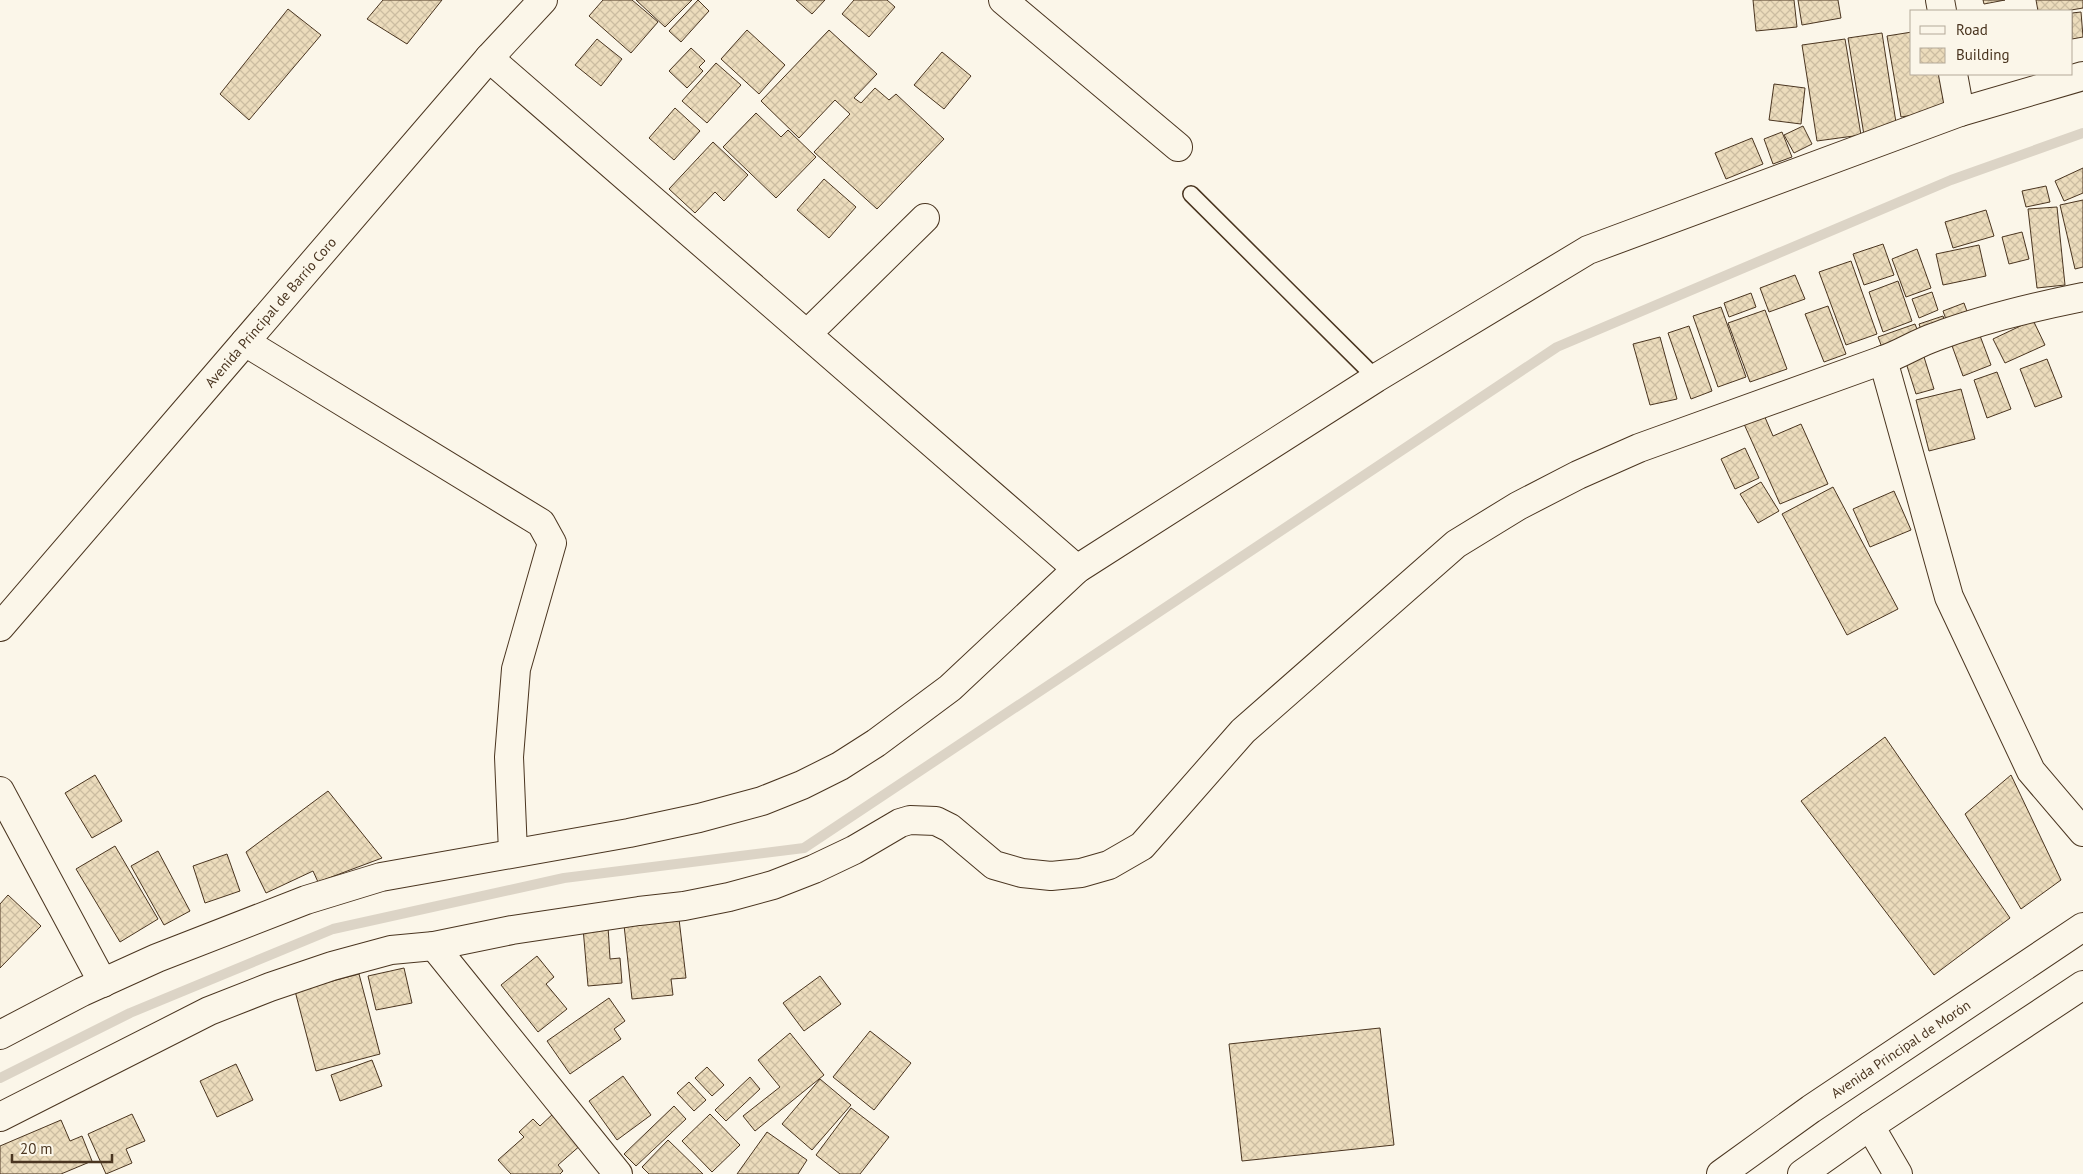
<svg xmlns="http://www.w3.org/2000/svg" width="2083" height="1174" viewBox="0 0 2083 1174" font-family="'PT Sans',sans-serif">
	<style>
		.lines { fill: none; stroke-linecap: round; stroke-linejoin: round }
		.stream { stroke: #dcd4c6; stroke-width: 10 }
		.building { fill: url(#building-cross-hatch); stroke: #4a3520 }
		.lane-casing { stroke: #4a3520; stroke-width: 18 }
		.street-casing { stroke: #4a3520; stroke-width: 30 }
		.primary-casing { stroke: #4a3520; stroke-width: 30 }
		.lane { stroke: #fbf6e9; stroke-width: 15 }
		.street { stroke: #fbf6e9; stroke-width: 28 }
		.primary { stroke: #fbf6e9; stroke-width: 28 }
		.labels { text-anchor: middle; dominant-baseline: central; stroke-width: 4; stroke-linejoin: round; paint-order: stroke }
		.street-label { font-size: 14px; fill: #4a3520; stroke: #fbf6e9 }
	</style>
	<defs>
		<pattern id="building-cross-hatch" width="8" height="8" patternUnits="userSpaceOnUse" patternTransform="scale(1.25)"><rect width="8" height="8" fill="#ecdcbc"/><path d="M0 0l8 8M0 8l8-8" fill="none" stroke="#ccbda1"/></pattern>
	</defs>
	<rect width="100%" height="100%" fill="#fbf6e9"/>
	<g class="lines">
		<path class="stream" d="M0,1078L130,1013L333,929L564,878L804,848L1557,347L1951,180L2083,133"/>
	</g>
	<g class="building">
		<path d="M383,0H442L407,44L367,19Z"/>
		<path d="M603,0H632L658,22L631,53L589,16Z"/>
		<path d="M636,0H692L665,27Z"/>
		<path d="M698,0L709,11L681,42L669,31Z"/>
		<path d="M796,0H825L812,14Z"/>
		<path d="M854,0H887L895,7L869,37L842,14Z"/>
		<path d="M1753,0H1794L1797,27L1756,31Z"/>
		<path d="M1798,0H1838L1841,18L1802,25Z"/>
		<path d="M1983,0H2005L1984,4Z"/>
		<path d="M2036,0H2083V8L2065,11H2038Z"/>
		<path d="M288,9L321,35L249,120L220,94Z"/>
		<path d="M2081,12L2083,37L2072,39V13Z"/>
		<path d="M747,30L785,65L759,94L721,59Z"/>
		<path d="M829,30L877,74L854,98L861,103L875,88L889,100L896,94L944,139L877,209L814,152L850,114L835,100L799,138L761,101Z"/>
		<path d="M1912,32V74H1939L1945,110L1901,117L1887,36Z"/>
		<path d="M1882,33L1897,129L1864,135L1848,38Z"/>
		<path d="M597,39L622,59L601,86L575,65Z"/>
		<path d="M1845,39L1861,135L1817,141L1802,45Z"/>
		<path d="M691,48L705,61L699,67L703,71L687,88L669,71Z"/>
		<path d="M942,52L971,76L944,109L914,85Z"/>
		<path d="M716,63L741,85L707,123L682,101Z"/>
		<path d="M1774,84L1805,88L1801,124L1769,120Z"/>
		<path d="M675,108L700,131L674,160L649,138Z"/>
		<path d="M756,113L781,137L788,130L816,157L776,198L723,147Z"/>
		<path d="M1803,126L1812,144L1794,153L1784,135Z"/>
		<path d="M1782,132L1792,157L1773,164L1764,139Z"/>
		<path d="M1752,138L1763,164L1726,179L1715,153Z"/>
		<path d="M713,142L748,175L724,201L715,192L695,213L669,189Z"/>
		<path d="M2083,168V193L2064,201L2055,181Z"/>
		<path d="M824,179L856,207L829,238L797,210Z"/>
		<path d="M2046,186L2050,202L2026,207L2022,191Z"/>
		<path d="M2083,200V267L2075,269L2060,205Z"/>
		<path d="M2057,207L2065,285L2037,288L2028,209Z"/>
		<path d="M1986,210L1994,236L1953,248L1945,222Z"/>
		<path d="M2022,232L2029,259L2009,264L2002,237Z"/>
		<path d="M1883,244L1894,275L1864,285L1853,254Z"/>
		<path d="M1979,245L1986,276L1943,285L1936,254Z"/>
		<path d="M1917,249L1931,288L1906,297L1892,259Z"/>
		<path d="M1851,261L1877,334L1846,345L1819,272Z"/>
		<path d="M1795,275L1805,299L1769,312L1760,288Z"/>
		<path d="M1898,281L1912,321L1883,332L1869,292Z"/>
		<path d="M1932,292L1938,310L1919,318L1912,299Z"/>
		<path d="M1751,293L1756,307L1729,317L1724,303Z"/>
		<path d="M1964,303L1969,317L1948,325L1943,311Z"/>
		<path d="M1828,306L1846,354L1824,362L1805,314Z"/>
		<path d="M1721,307L1746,377L1718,387L1693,316Z"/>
		<path d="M1765,310L1787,369L1750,382L1728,323Z"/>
		<path d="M1943,316L1948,330L1924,338L1919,324Z"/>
		<path d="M2033,320L2045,345L2005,363L1993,339Z"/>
		<path d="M1915,324L1922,342L1885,355L1878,337Z"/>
		<path d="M1689,326L1712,391L1691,399L1668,333Z"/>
		<path d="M1979,333L1991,365L1963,376L1951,343Z"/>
		<path d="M1660,337L1677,399L1650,405L1633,344Z"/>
		<path d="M1924,357L1934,389L1916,394L1906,363Z"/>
		<path d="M2047,359L2062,397L2035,407L2020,369Z"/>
		<path d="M1997,372L2011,409L1987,418L1974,380Z"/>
		<path d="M1961,389L1975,439L1929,451L1916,400Z"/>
		<path d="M1764,415L1773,436L1801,424L1828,484L1780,504L1744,424Z"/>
		<path d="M1745,448L1759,478L1735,489L1721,459Z"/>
		<path d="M1761,482L1779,511L1758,523L1740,494Z"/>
		<path d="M1833,487L1898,609L1847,635L1782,514Z"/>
		<path d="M1894,491L1911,530L1870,547L1853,509Z"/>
		<path d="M1885,737L2010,918L1934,975L1801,801Z"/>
		<path d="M95,775L122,821L92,838L65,793Z"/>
		<path d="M2011,775L2061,880L2021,909L1965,814Z"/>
		<path d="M328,791L382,858L318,882L313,871L266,893L246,852Z"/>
		<path d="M115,846L158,919L120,942L76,869Z"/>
		<path d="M158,851L190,911L164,925L131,866Z"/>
		<path d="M227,854L240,891L205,903L193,866Z"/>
		<path d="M8,895L41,926L0,968V904Z"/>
		<path d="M679,919L686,978L671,979L673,995L632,999L624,925Z"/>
		<path d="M608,926L610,959L620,958L622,983L588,986L583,928Z"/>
		<path d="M537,956L554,977L546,984L567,1009L538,1032L501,985Z"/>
		<path d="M404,968L412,1003L376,1010L368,976Z"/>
		<path d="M359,974L380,1054L316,1071L295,991Z"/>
		<path d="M820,976L841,1004L804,1031L783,1003Z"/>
		<path d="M609,998L625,1021L614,1029L621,1039L570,1074L547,1041Z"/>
		<path d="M1380,1028L1394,1145L1242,1161L1229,1044Z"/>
		<path d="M870,1031L911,1063L874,1110L833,1077Z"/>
		<path d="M790,1033L824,1075L755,1131L743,1116L780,1087L758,1060Z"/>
		<path d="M372,1060L382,1086L340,1101L331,1075Z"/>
		<path d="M236,1064L253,1100L217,1117L200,1081Z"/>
		<path d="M707,1067L724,1085L712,1096L695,1078Z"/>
		<path d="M623,1076L651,1115L617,1140L589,1101Z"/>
		<path d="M750,1077L760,1089L726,1121L715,1110Z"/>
		<path d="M820,1079L851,1105L812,1150L782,1124Z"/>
		<path d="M689,1082L706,1100L694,1111L677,1093Z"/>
		<path d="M674,1106L686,1119L636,1166L624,1154Z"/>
		<path d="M851,1108L889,1137L860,1174H840L816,1155Z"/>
		<path d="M554,1113L582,1144L558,1165L563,1171L560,1174H511L498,1160L524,1137L519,1132L533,1119L540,1126Z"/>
		<path d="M132,1114L145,1141L126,1149L132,1163L106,1174L88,1134Z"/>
		<path d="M710,1114L740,1145L712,1172L682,1141Z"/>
		<path d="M61,1120L70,1141L82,1136L92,1161L61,1174H0V1146Z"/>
		<path d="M767,1132L807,1160L798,1174H737Z"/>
		<path d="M668,1140L703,1174H649L642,1167Z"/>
	</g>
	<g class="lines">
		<g class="lane-casing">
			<path id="lane" d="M1191,194L1376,378"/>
		</g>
		<g class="street-casing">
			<g id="street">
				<path d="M1003,0L1178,147"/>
				<path d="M1940,0L1942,11"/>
				<path d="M489,58L1077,569"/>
				<path d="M1953,74L1960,112"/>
				<path d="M807,334L925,218"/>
				<path d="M245,342L541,523L552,543L516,669L509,757L513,852"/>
				<path d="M1883,360C1901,354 1917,343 1935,337C1983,319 2033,307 2083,297"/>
				<path id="s1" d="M0,627L489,58L543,0"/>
				<path d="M0,791L103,983"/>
				<path d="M434,946L618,1174"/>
				<path d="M0,1035L82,992L157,958L306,900L381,877L629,833L699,818L762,801L802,785L840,766L876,743L950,688L1077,569L1376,378L1588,250L1960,112L2083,76"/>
				<path d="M0,1117L209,1011L270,987L332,966L391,950L434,946L512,930L639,911L684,906L729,897L773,885L814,869L854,850L900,823L910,820L936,821L950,828L994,865L1022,873L1051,876L1081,873L1109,865L1142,846L1243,731L1456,544L1518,506L1578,475L1639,448L1883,360L1949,597L2031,771L2083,832"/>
				<path d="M1870,1126L1898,1174"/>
			</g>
		</g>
		<g class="primary-casing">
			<g id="primary">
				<path id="s2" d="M1721,1174L1811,1109L2083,927"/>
				<path d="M1802,1174L1870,1126L2083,985"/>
			</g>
		</g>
		<use href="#lane" class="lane"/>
		<use href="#street" class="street"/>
		<use href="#primary" class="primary"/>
	</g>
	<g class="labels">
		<g class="street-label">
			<text stroke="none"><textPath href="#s1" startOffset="415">Avenida Principal de Barrio Coro</textPath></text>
			<text stroke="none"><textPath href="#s2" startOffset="219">Avenida Principal de Morón</textPath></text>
		</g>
	</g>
	<rect x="1910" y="10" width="162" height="65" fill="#fbf6e9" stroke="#b4a999"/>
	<rect x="1920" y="26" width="25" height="8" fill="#fbf6e9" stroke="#b4a999"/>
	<text x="1956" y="35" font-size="15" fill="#4a3520">Road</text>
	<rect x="1920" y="48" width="25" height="15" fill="url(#building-cross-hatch)" stroke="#b4a999"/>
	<text x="1956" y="60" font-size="15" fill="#4a3520">Building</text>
	<path d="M12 1154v8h100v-8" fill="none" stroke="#4a3520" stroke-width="2.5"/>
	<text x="20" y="1154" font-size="15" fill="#4a3520" stroke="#fbf6e9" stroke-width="4" paint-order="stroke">20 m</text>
</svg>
